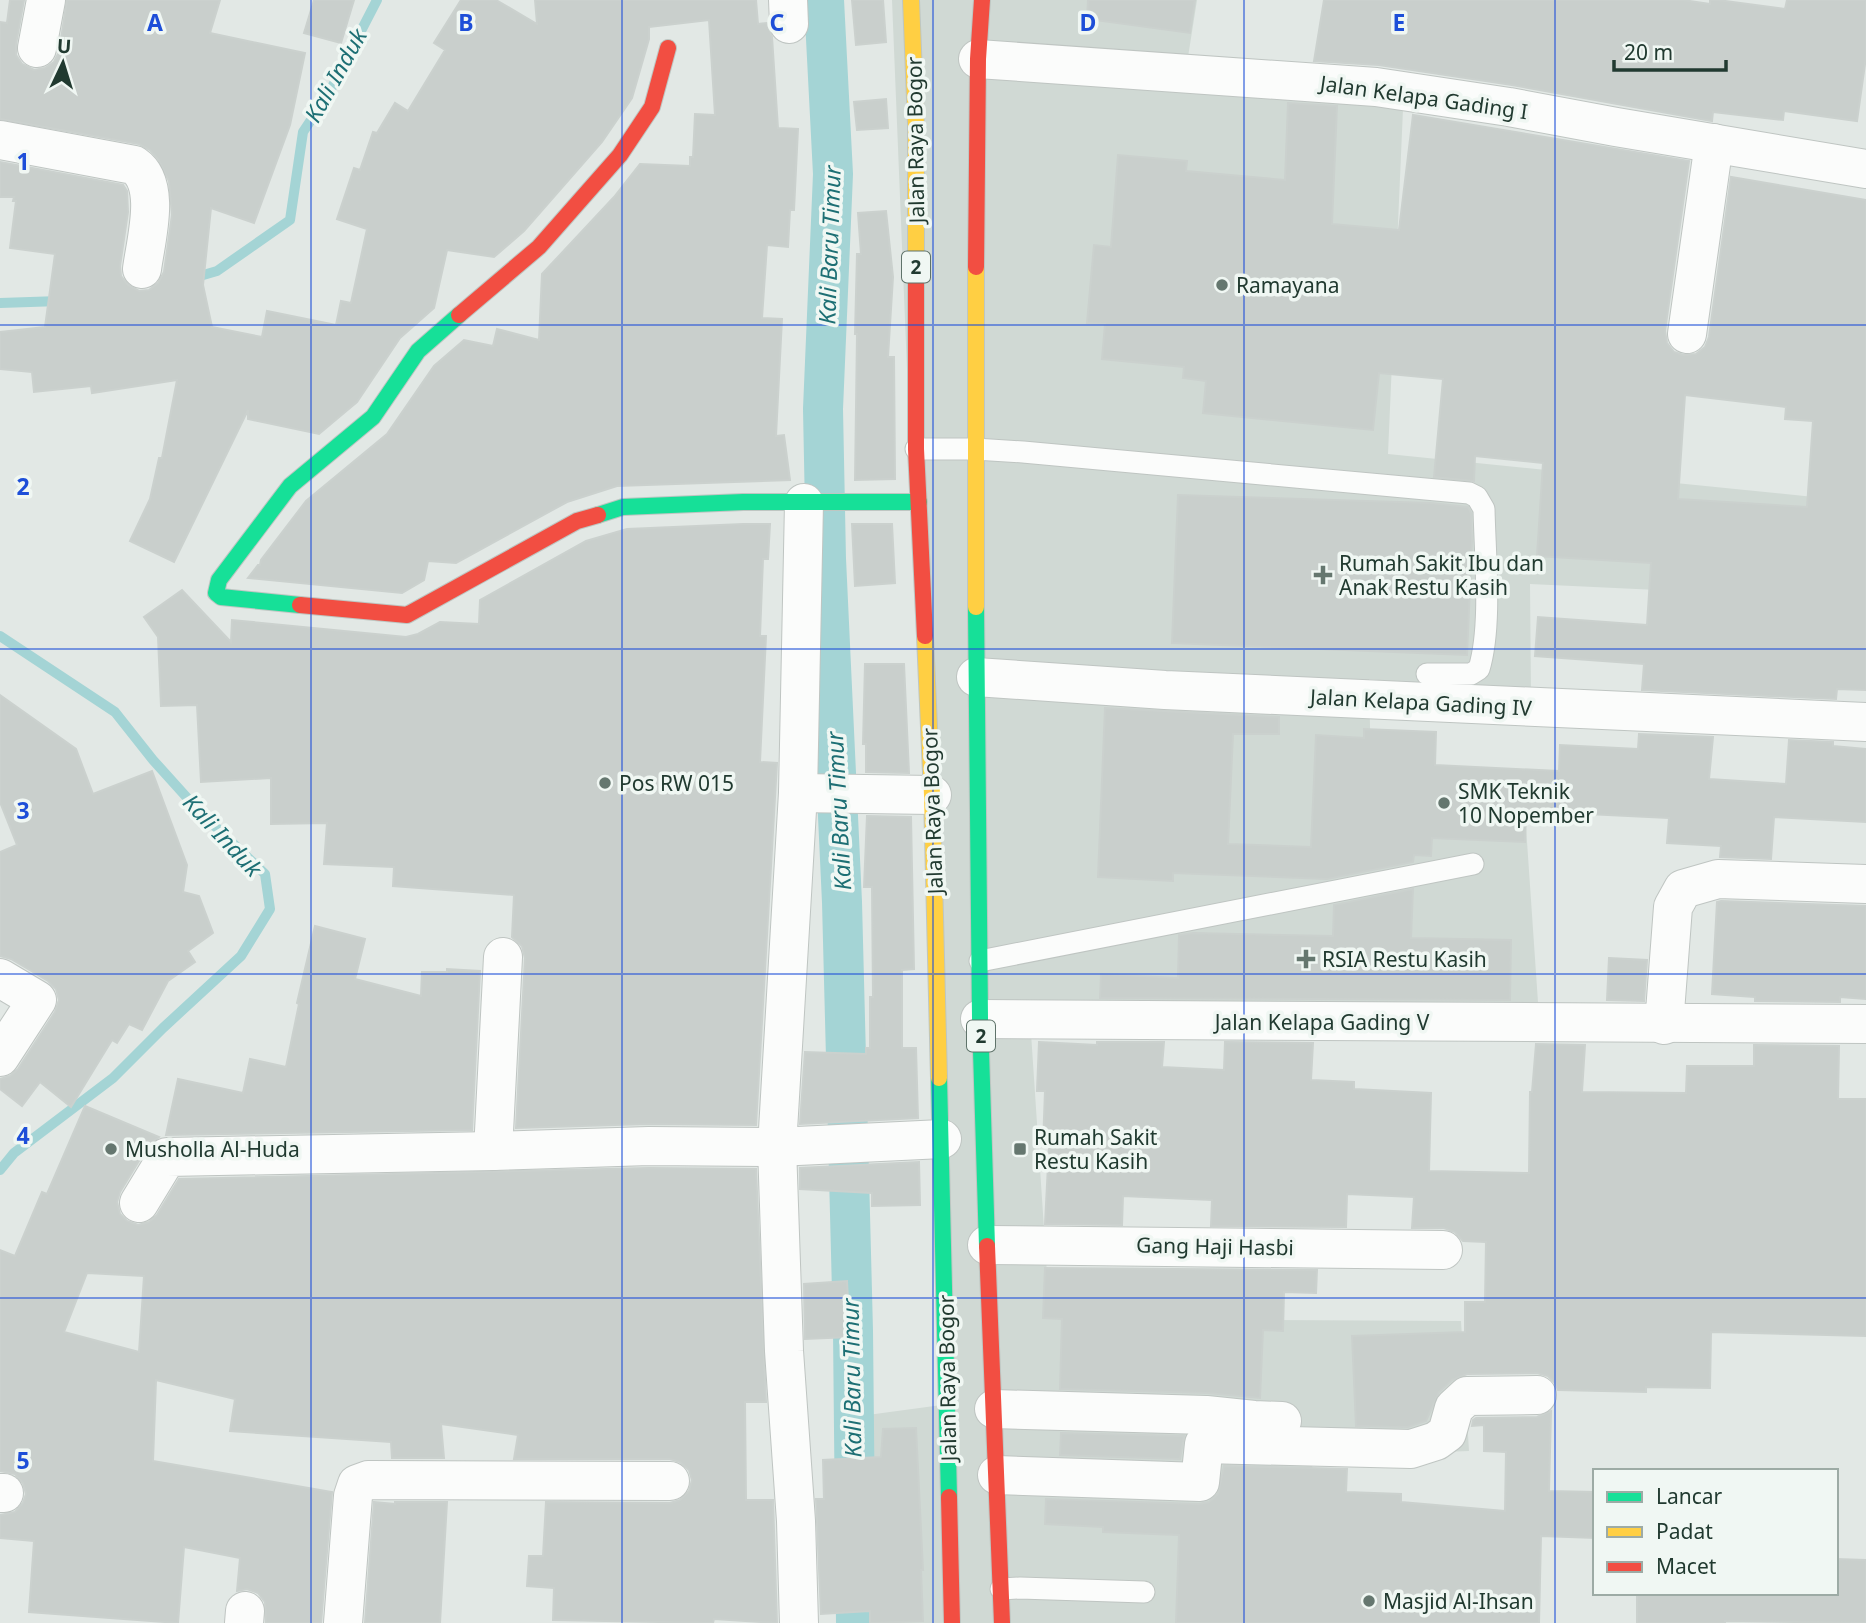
<svg xmlns="http://www.w3.org/2000/svg" width="1866" height="1623" viewBox="0 0 1866 1623" font-family="'Noto Sans',sans-serif">
	<style>
		.built { fill: #d0d9d4 }
		.lines { fill: none; stroke-linecap: round; stroke-linejoin: round }
		.stream { stroke: #a4d4d5; stroke-width: 10 }
		.canal { stroke: #a4d4d5; stroke-width: 40 }
		.building { fill: #c9cfcc; stroke: #cbd1ce; stroke-width: 2; fill-rule: evenodd }
		.lane-casing { stroke: #bfc5c2; stroke-width: 23 }
		.street-casing { stroke: #bfc5c2; stroke-width: 40 }
		.fast-casing { stroke: #bec6c2; stroke-width: 18 }
		.slow-casing { stroke: #bec6c2; stroke-width: 18 }
		.jam-casing { stroke: #bec6c2; stroke-width: 18 }
		.lane { stroke: #fbfcfb; stroke-width: 21 }
		.street { stroke: #fbfcfb; stroke-width: 38 }
		.fast { stroke: #16e098; stroke-width: 16 }
		.slow { stroke: #ffcf43; stroke-width: 16 }
		.jam { stroke: #f24e42; stroke-width: 16 }
		.grid { fill: none; stroke: #1d4ed8; stroke-width: 2; stroke-opacity: 0.55 }
		.poi-dot { fill: #65776f; stroke: #f0f7f3; stroke-width: 2.5 }
		.labels { text-anchor: middle; dominant-baseline: central; stroke-width: 7; stroke-linejoin: round; paint-order: stroke }
		.shield { fill: #f0f7f3; stroke: #5f736a; stroke-width: 2 }
		.shield-label { font-size: 19px; font-weight: bold; fill: #213a30 }
		.street-label { font-size: 21px; fill: #213a30; stroke: #f0f7f3 }
		.poi-label { font-size: 21px; fill: #213a30; stroke: #f0f7f3; text-anchor: start }
		.water-label { font-size: 23px; font-style: italic; fill: #1d6f74; stroke: #f0f7f3 }
		.grid-label { font-size: 23px; text-anchor: middle; font-weight: bold; fill: #1d4ed8; stroke: #f0f7f3; stroke-width: 7; stroke-linejoin: round; paint-order: stroke }
	</style>
	<rect width="100%" height="100%" fill="#e2e8e5"/>
	<path class="built" d="M892,0H1197L1188,57L1404,86L1388,454L1814,497L1807,597L1530,584L1531,697L1369,679L1372,822L1526,827L1539,1017L1030,1018L1050,1319L1461,1321L1469,1451L1311,1457L1324,1551L1444,1623H849L838,1419L949,1404Z"/>
	<g class="lines">
		<g class="stream">
			<path d="M193,278L217,271L290,220L303,132L329,93L377,0"/>
			<path d="M0,303L60,301"/>
			<path d="M0,636L115,712L153,760L199,811L265,874L270,909L241,956L163,1028L113,1078L14,1153L0,1170"/>
		</g>
		<path class="canal" d="M824,0L833,174L823,409L826,559L842,902L853,1331L856,1623"/>
	</g>
	<g class="building">
		<path d="M10,0H24L16,44V55L22,64L34,70L45,68L54,62L59,52L67,0H220L210,33L305,53L290,125L254,223L211,208L203,285L212,327L262,337L267,311L336,325L341,301L351,303L367,229L337,219L354,168L360,170L373,132L377,133L395,103L408,111L445,50L434,43L461,0H496L537,24L535,0H756L758,24L767,23L772,37L778,128L798,129L794,210H790L788,247L767,245L762,318L782,319L776,436L784,435L790,480L617,486L567,502L456,563L428,561L424,580L402,593L248,578L258,565H260L261,560L306,501L387,434L434,366L464,340L493,346L497,329L539,340L542,274L614,197L640,164L690,166V157H693L695,114L715,115L709,20L649,27V39L632,98L602,142L524,231L494,257L447,250L434,308L400,338L357,402L319,434L248,419V410L174,562L130,541L150,499L159,458H162L177,380L92,393L91,386L34,392L32,372L0,369V332L45,327L55,254L10,248L16,201H13L14,197H0V162L123,185L127,191L128,212L120,266L121,276L128,285L139,291L149,290L158,283L164,272L172,215L169,181L158,159L150,150L139,144L0,119V22L7,23Z"/>
		<path d="M314,0H354L341,43L304,33Z"/>
		<path d="M852,0H883L886,42L856,45Z"/>
		<path d="M1088,0H1195L1190,33L1087,19Z"/>
		<path d="M1324,0H1683L1710,4V0H1718L1785,9L1787,0H1866V57L1857,121L1784,111L1783,120L1713,112L1712,121L1512,85L1379,65L1314,61Z"/>
		<path d="M886,99L888,128L857,130L854,102Z"/>
		<path d="M1288,103L1337,106L1332,224L1399,230L1413,115L1689,161L1665,331L1667,343L1674,352L1683,355L1696,354L1705,347L1709,337L1731,177L1866,200V690L1837,689L1836,699L1642,690L1644,664L1535,656L1538,617L1647,625L1651,563L1537,556L1543,463L1475,456L1474,481L1434,477L1443,379L1379,373L1373,430L1203,413L1206,381L1183,378L1184,367L1102,359L1105,324L1087,323L1094,245L1111,247L1118,155L1187,161L1186,171L1285,180ZM1685,395L1786,407L1785,419L1813,421L1807,507L1678,499Z"/>
		<path d="M886,211L893,277L888,357H894L895,479L855,480L857,334H855L857,254H861L858,213Z"/>
		<path d="M1178,495L1431,503L1468,507L1471,513L1472,541L1467,655L1172,643Z"/>
		<path d="M743,524H770L768,559H763L760,636H766L760,762L777,763L756,1125L648,1124L516,1128L525,958L522,946L512,937L514,895L393,886L394,867L324,864L327,823L271,824V778L201,782L197,705L161,706L158,637L144,617L182,590L231,642L232,620L406,637L418,634L440,622L479,624L480,600L586,541L627,529Z"/>
		<path d="M852,524H892L895,583L855,586Z"/>
		<path d="M865,664H904L909,773L866,772V744H863Z"/>
		<path d="M0,695L76,749L93,794L152,771L187,865L183,892L199,896L213,933L188,951L195,962L168,981L142,1030L129,1024L117,1043L112,1040L71,1107L40,1082L22,1106L0,1089V1079L10,1076L18,1069L55,1012L59,1000L56,989L48,981L11,959L0,956V852L17,845L0,802Z"/>
		<path d="M1105,708L1279,717V734H1233L1228,844L1311,847L1316,735L1364,738V729L1436,732L1435,765L1559,771L1560,745L1638,749L1639,734L1713,737L1709,779L1786,784L1789,740L1833,742V746L1866,749V822L1774,817L1771,859L1720,857L1721,846L1667,843L1669,818L1526,811L1525,842L1432,838L1431,856L1414,855L1413,862L1327,879L1173,873V881L1098,877Z"/>
		<path d="M867,816L911,817L914,969L902,970V1048H916L918,1118L800,1124L805,1052L866,1054V1048H870V997H873L872,887H864Z"/>
		<path d="M1413,889L1411,938L1511,940L1510,1000L1100,998L1101,974L1178,978L1179,935L1193,933L1333,936L1334,905Z"/>
		<path d="M1721,901L1866,906V999L1840,997V1002L1755,1001V997L1712,994L1717,902Z"/>
		<path d="M315,926L365,939L355,979L421,996L422,972H447V969L480,971L472,1130L166,1135L178,1079L243,1093L250,1059L286,1067L299,1004L297,1003Z"/>
		<path d="M1609,958L1647,960L1644,1001L1607,1000Z"/>
		<path d="M1039,1042L1097,1045V1042H1164L1162,1067L1224,1070L1225,1042L1313,1043L1311,1080L1354,1082V1089L1431,1093L1429,1171L1529,1173L1530,1092H1532L1536,1044L1585,1045L1582,1092L1686,1093L1687,1066H1754V1045L1839,1046L1838,1099H1866V1336L1711,1332L1710,1388L1646,1387V1392L1558,1390L1555,1383L1548,1376L1537,1373L1467,1374L1452,1380L1439,1392L1426,1421L1408,1427L1356,1426L1352,1336L1465,1332V1302H1485L1486,1242L1463,1241L1455,1232L1444,1228H1412L1414,1197L1347,1194L1346,1227L1211,1226L1212,1200L1123,1196L1122,1225L1045,1224L1049,1146L1043,1145L1045,1091H1037Z"/>
		<path d="M85,1106L159,1137L148,1146L120,1192L117,1202L120,1214L127,1221L138,1225L149,1222L157,1215L179,1179L649,1168L756,1169L766,1402H745L746,1500H773L777,1623L714,1619L713,1623L553,1620L554,1588L527,1586L529,1556H543L546,1502L670,1503L680,1500L689,1491L692,1480L689,1470L680,1462L670,1459H514L518,1435L441,1424L444,1458H392L391,1442L230,1431L235,1399L156,1380L153,1461L332,1492L321,1623H266L265,1602L258,1593L247,1589L237,1591L240,1558L184,1547L178,1623L29,1612L34,1541L0,1538V1515L15,1512L23,1503L26,1494L23,1483L15,1474L0,1471V1250L15,1256L42,1192L47,1194ZM87,1273L144,1276L139,1352L64,1332Z"/>
		<path d="M919,1162L920,1205L872,1206V1193L800,1189V1168Z"/>
		<path d="M1045,1268L1317,1270L1316,1293L1284,1292L1283,1331L1263,1330L1260,1398L1207,1393L1060,1389L1062,1319L1043,1318Z"/>
		<path d="M847,1281L850,1337L805,1339L804,1284Z"/>
		<path d="M1551,1411L1549,1491L1595,1492V1538L1541,1536L1539,1623H1176L1179,1535L1103,1532V1527L1045,1524L1046,1499L1199,1504L1209,1502L1218,1494L1224,1466L1347,1469L1346,1492L1401,1494V1502L1505,1511L1506,1452L1484,1451V1425L1472,1426L1473,1420L1476,1418L1537,1417Z"/>
		<path d="M916,1428L923,1570H921L923,1621L870,1623V1611L821,1614L816,1499H824L823,1460L881,1457L883,1429Z"/>
		<path d="M1061,1433L1184,1436L1180,1459L1060,1455Z"/>
		<path d="M374,1502L395,1504V1502H447L440,1623H365Z"/>
		<path d="M1836,1559L1866,1560V1623L1725,1621V1623H1637V1594L1836,1593Z"/>
	</g>
	<g class="lines">
		<g class="lane-casing">
			<g id="lane">
				<path d="M916,449H975L1023,452L1469,493L1477,497L1484,509C1485,556 1492,626 1479,669L1471,674H1427"/>
				<path d="M980,961L1473,864"/>
				<path d="M1001,1589L1020,1588L1144,1592"/>
			</g>
		</g>
		<g class="street-casing">
			<g id="street">
				<path d="M788,0L789,24"/>
				<path d="M37,48L46,0"/>
				<path d="M978,59L1376,87L1509,107L1616,127L1866,169"/>
				<path d="M0,140L134,165C162,184 146,239 142,269"/>
				<path d="M1687,334L1714,143"/>
				<path d="M976,677L1165,690L1866,722"/>
				<path d="M798,793L932,795"/>
				<path d="M0,978L37,1000L0,1057"/>
				<path d="M980,1019L1866,1024"/>
				<path d="M1664,1025L1673,907L1683,889L1718,879L1866,884"/>
				<path d="M493,1151L503,957"/>
				<path d="M139,1203L167,1157L493,1151L649,1146L777,1147L942,1139"/>
				<path d="M987,1245L1443,1250"/>
				<path d="M994,1409L1206,1415L1254,1420L1282,1421"/>
				<path d="M997,1475L1200,1482L1204,1444L1411,1449L1436,1441L1447,1433L1454,1408L1467,1396L1537,1395"/>
				<path d="M0,1493H4"/>
				<path d="M244,1623L245,1611"/>
				<path d="M343,1623L353,1496L357,1484L368,1480L670,1481"/>
				<path d="M799,1623L796,1521L784,1351L777,1147L798,793L804,503"/>
			</g>
		</g>
		<g class="fast-casing">
			<g id="fast">
				<path d="M598,515L623,507L743,502H919"/>
				<path d="M300,605L221,597L216,593L219,580L290,486L373,417L418,351L459,315"/>
				<path d="M976,607L980,1018L987,1246"/>
				<path d="M939,1078L949,1497"/>
			</g>
		</g>
		<g class="slow-casing">
			<g id="slow">
				<path d="M911,0L916,124V276"/>
				<path d="M976,607V267"/>
				<path d="M925,636L932,795L939,1078"/>
			</g>
		</g>
		<g class="jam-casing">
			<g id="jam">
				<path d="M976,267L978,59L982,0"/>
				<path d="M916,276V449L925,636"/>
				<path d="M459,315L539,247L620,155L652,107L668,48"/>
				<path d="M300,605L407,615L577,521L598,515"/>
				<path d="M987,1246L1002,1623"/>
				<path d="M949,1497L952,1623"/>
			</g>
		</g>
		<use href="#lane" class="lane"/>
		<use href="#street" class="street"/>
		<use href="#fast" class="fast"/>
		<use href="#slow" class="slow"/>
		<use href="#jam" class="jam"/>
	</g>
	<path class="grid" d="M311,0V1623M622,0V1623M933,0V1623M1244,0V1623M1555,0V1623M0,325H1866M0,649H1866M0,974H1866M0,1298H1866"/>
	<g class="poi-dot">
		<circle cx="1222" cy="285" r="7"/>
		<path d="M1319.5 564.5h7v7h7v7h-7v7h-7v-7h-7v-7h7z"/>
		<circle cx="605" cy="783" r="7"/>
		<circle cx="1444" cy="803" r="7"/>
		<path d="M1302.5 948.5h7v7h7v7h-7v7h-7v-7h-7v-7h7z"/>
		<circle cx="111" cy="1149" r="7"/>
		<rect x="1013" y="1142" width="14" height="14" rx="3.5"/>
		<circle cx="1369" cy="1601" r="7"/>
	</g>
	<g class="labels">
		<g class="shield">
			<rect x="902" y="251.5" width="28" height="31" rx="5"/>
			<rect x="967" y="1020.5" width="28" height="31" rx="5"/>
		</g>
		<g class="shield-label">
			<text x="916" y="267">2</text>
			<text x="981" y="1036">2</text>
		</g>
		<g class="street-label">
			<text transform="translate(1424 97) rotate(8)">Jalan Kelapa Gading I</text>
			<text transform="translate(915 140) rotate(-91)">Jalan Raya Bogor</text>
			<text transform="translate(1421 702) rotate(3)">Jalan Kelapa Gading IV</text>
			<text transform="translate(932 811) rotate(-92)">Jalan Raya Bogor</text>
			<text x="1322" y="1022">Jalan Kelapa Gading V</text>
			<text transform="translate(1215 1246) rotate(1)">Gang Haji Hasbi</text>
			<text transform="translate(947 1378) rotate(-91)">Jalan Raya Bogor</text>
		</g>
		<g class="poi-label">
			<text x="1236" y="285">Ramayana</text>
			<text x="1339" y="563">Rumah Sakit Ibu dan<tspan x="1339" dy="24">Anak Restu Kasih</tspan></text>
			<text x="619" y="783">Pos RW 015</text>
			<text x="1458" y="791">SMK Teknik<tspan x="1458" dy="24">10 Nopember</tspan></text>
			<text x="1322" y="959">RSIA Restu Kasih</text>
			<text x="1034" y="1137">Rumah Sakit<tspan x="1034" dy="24">Restu Kasih</tspan></text>
			<text x="125" y="1149">Musholla Al-Huda</text>
			<text x="1383" y="1601">Masjid Al-Ihsan</text>
		</g>
		<g class="water-label">
			<text transform="translate(335 75) rotate(-61)">Kali Induk</text>
			<text transform="translate(829 245) rotate(-88)">Kali Baru Timur</text>
			<text transform="translate(838 811) rotate(-93)">Kali Baru Timur</text>
			<text transform="translate(223 835) rotate(47)">Kali Induk</text>
			<text transform="translate(851 1378) rotate(-91)">Kali Baru Timur</text>
		</g>
	</g>
	<g class="grid-label">
		<text x="155" y="31">A</text>
		<text x="466" y="31">B</text>
		<text x="777" y="31">C</text>
		<text x="1088" y="31">D</text>
		<text x="1399" y="31">E</text>
		<text x="23" y="170">1</text>
		<text x="23" y="495">2</text>
		<text x="23" y="819">3</text>
		<text x="23" y="1144">4</text>
		<text x="23" y="1469">5</text>
	</g>
	<rect x="1593" y="1469" width="245" height="126" fill="#f0f7f3" stroke="#9daba5" stroke-width="2"/>
	<rect x="1607" y="1492" width="35" height="10" fill="#16e098" stroke="#9daba5" stroke-width="2"/>
	<text x="1656" y="1504" font-size="21" fill="#213a30">Lancar</text>
	<rect x="1607" y="1527" width="35" height="10" fill="#ffcf43" stroke="#9daba5" stroke-width="2"/>
	<text x="1656" y="1539" font-size="21" fill="#213a30">Padat</text>
	<rect x="1607" y="1562" width="35" height="10" fill="#f24e42" stroke="#9daba5" stroke-width="2"/>
	<text x="1656" y="1574" font-size="21" fill="#213a30">Macet</text>
	<g transform="translate(63 63) rotate(4)" stroke="#f0f7f3" stroke-width="5" paint-order="stroke">
	<path d="M0-5L12 26L0 18L-12 26Z" fill="#213a30"/>
	<text y="-10" font-size="19" font-weight="bold" text-anchor="middle" fill="#213a30">U</text>
	</g>
	<path d="M1614 60v10h112v-10" fill="none" stroke="#213a30" stroke-width="3.5"/>
	<text x="1624" y="60" font-size="21" fill="#213a30" stroke="#f0f7f3" stroke-width="5" paint-order="stroke">20 m</text>
</svg>
